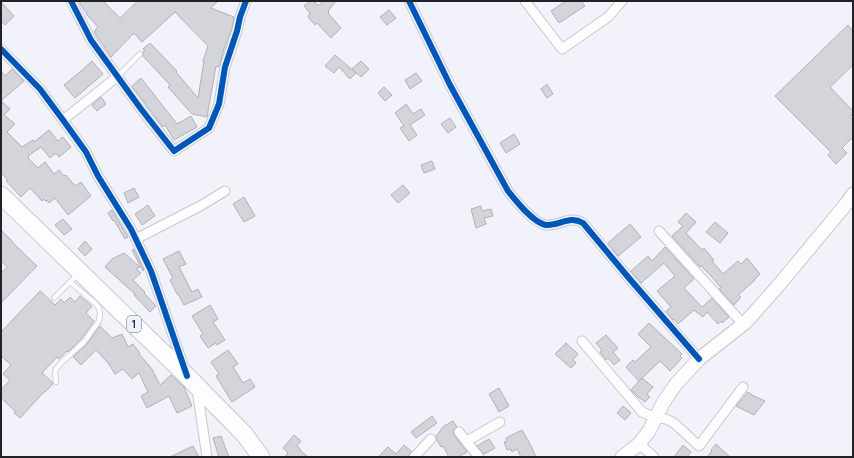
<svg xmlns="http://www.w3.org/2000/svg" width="854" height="458" viewBox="0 0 854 458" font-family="Manrope,sans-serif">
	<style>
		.building { fill: #d4d5db; stroke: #b1b2b7 }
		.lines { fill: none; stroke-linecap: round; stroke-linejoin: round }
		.lane-casing { stroke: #c7c8cd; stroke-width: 6 }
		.street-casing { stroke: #c7c8cd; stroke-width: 11 }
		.secondary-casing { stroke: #c7c8cd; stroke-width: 15 }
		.highway-casing { stroke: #c7c8cd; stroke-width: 19 }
		.lane { stroke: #fdfdfe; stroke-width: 4.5 }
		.street { stroke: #fdfdfe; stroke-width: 9 }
		.secondary { stroke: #fdfdfe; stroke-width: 13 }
		.highway { stroke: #fdfdfe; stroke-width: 17 }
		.cycleway-casing { stroke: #eef1fe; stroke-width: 8 }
		.cycleway { stroke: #0057b8; stroke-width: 6 }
		.labels { text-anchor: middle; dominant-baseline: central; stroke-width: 3; stroke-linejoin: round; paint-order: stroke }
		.shield { fill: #eef1fe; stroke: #5e6068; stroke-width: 1 }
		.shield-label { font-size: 10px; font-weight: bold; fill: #212227 }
	</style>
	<rect width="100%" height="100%" fill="#f2f3fa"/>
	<g class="building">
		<path d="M78,1H103L120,18L138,1H218L211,8L234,17L232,28L224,49L219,67L216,66L207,117L192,114L168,87L170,85L143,56V52L145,51L143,49L150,43L177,71L176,72L198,98L204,61H203L208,46L175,12L142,42L134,33L111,57L94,32L98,27L86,14H87Z"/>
		<path d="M310,1H314L318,6L323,1H336L328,11L329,12L328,13L341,28L331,38L317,23L315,25L308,17L310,13L304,6Z"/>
		<path d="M566,1H581L585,6L559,23L551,11Z"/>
		<path d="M1,2L14,16L5,25L1,21Z"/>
		<path d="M389,10L396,18L387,25L380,17Z"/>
		<path d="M848,25L853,31V65L830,87L853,111V114L850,117L853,120V137L842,148L847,153L836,164L828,155L831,152L775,96Z"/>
		<path d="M335,55L356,73L350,79L339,67L334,73L325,66Z"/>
		<path d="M92,61L103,74L75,98L64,85L81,71Z"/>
		<path d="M361,61L369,69L361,77L352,69Z"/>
		<path d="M12,69L24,81L1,101L10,109L4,115L15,124L7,132L22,147L33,140L34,142L49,130L58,141L63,137L71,147L59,157L56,153L50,158L41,147L28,156L29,157L28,158L38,168L45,162L54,174L59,170L64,176L66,175L75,186L81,182L91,196L68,215L55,198L49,203L46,200L45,201L44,199L42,201L30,188L21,197L6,181L7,179L1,173V71L5,76Z"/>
		<path d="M416,73L422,81L410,89L405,80Z"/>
		<path d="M141,78L177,124L191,116L197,127L174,140L165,125L163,127L132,86Z"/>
		<path d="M547,84L553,94L547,98L541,89Z"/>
		<path d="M384,87L392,95L385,101L378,93Z"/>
		<path d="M101,97L106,104L97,111L92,105Z"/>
		<path d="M406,104L413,114L421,109L425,115L410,125L417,135L409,141L400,128L404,126L395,113Z"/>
		<path d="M450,118L456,127L448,133L441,124Z"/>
		<path d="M514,134L520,144L506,153L500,143Z"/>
		<path d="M432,161L435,169L424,173L421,165Z"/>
		<path d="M403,185L410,193L398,203L391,195Z"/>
		<path d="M134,188L139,197L128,203L124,193Z"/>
		<path d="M244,197L255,216L244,222L233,204Z"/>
		<path d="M148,205L155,216L142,225L135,214Z"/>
		<path d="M481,206L482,211L491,209L493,216L484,218L486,224L476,228L471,209Z"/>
		<path d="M112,210L128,237L125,239L114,220L113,221L108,213Z"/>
		<path d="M686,213L696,222L686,233L702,250L704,248L714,260L712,261L723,274L738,261L741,264L747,258L760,274L755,279V280L738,295L741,297L734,305L719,289L721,288L712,277L701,266L700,267L672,236L683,226L678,222Z"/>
		<path d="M63,219L72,229L64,235L55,225Z"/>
		<path d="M715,222L728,233L720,243L706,232Z"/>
		<path d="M630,224L641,237L618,256L608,243Z"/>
		<path d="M1,230L12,241V242L37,266L1,303V273L7,267L1,261Z"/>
		<path d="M85,241L92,249L85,256L78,249Z"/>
		<path d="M665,247L694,279L684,288L702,307L712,298L729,317L722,323L721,321L718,324L707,312L703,317L694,310L678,324L674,319L673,320L666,311L671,307L657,291L675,276L664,263L641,283L631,271L648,256L652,261Z"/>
		<path d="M134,249L144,270L143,271L132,250Z"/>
		<path d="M179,251L186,264L179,267L192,292L198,289L202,297L184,305L178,294H177L170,280L173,278L163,259Z"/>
		<path d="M124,253L140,267L136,269L141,273L133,280L145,292L144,293L156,306L150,312L134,295L135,294L105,267L112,259Z"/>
		<path d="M40,291L55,305L61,299L64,303L70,297L75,302L80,296L92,306L86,313L94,321L81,339L68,352L67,351L59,359L57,357L42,373L52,382L53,384L45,392H44L20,418L14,413L15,411L1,398V390L10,380L3,374L11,365L1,356V332Z"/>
		<path d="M210,305L218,319L213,322L225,340L217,345L216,343L208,348L200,336L203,334L192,316Z"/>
		<path d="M649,323L682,354L680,356L682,358L670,371L660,361L639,381L626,367L633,360L635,362L651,347L638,334Z"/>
		<path d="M100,326L112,338L122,334L128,347L133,344L140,353L139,354L152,369L160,385L171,375L184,387L192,406L177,413L169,396L147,408L141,396L148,392L139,373L132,379L123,369L115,374L108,363L96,350L81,365L73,357L87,344Z"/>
		<path d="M606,335L618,348L613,352L620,360L614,365L608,358L606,360L600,352L602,350L596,343Z"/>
		<path d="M566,343L578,354L573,360L576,363L571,368L555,354Z"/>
		<path d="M228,350L238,364L233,367L243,383L250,379L255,387L232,402L216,376L219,374L211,362Z"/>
		<path d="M642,378L653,387L647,394L650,397L645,402L637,396L631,390Z"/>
		<path d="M499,388L509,406L499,412L489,394Z"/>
		<path d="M748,392L752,395L765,401L754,415L736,406Z"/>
		<path d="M623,406L631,413L625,420L617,413Z"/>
		<path d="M432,416L437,423L416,438L411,432Z"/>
		<path d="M453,421L457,427L453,430L454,435L467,452L458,457H449L443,446L441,447L437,440L436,436L444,426Z"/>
		<path d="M522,430L531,446L536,457H521L517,449L512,452L511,449L507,450L504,442L507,441L506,438Z"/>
		<path d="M294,435L301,441L297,446L300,449V450L308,457H285L288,453L283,448Z"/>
		<path d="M221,436L229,457H219L213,438Z"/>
		<path d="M489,439L495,448L484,454L477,446Z"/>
		<path d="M716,444L730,457H707L712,451L711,450Z"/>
		<path d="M404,445L411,451L408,457H378L388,447L396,454Z"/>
		<path d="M683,445L691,452L687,457H674Z"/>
		<path d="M193,446L199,457H170Z"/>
	</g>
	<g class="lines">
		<g class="lane-casing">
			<g id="lane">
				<path d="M117,77L140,54"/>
				<path d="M54,298L78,274"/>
				<path d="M56,382L55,373L56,369L62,362L84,342L99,321L100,314L99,308L95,303L70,282"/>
			</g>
		</g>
		<g class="street-casing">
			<g id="street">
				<path d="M71,1L91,40L141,109L174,151L209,128L219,104L225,67L237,31L240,17L246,1"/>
				<path d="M409,1L450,85L508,191C516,201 533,223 546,225C560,226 569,215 583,223L628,277L699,359"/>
				<path d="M525,1L562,49L608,17L622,1"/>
				<path d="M1,49L40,89L63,120L86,152L98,176L131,229L151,271L184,368"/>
				<path d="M63,120L117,77"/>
				<path d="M659,231L743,324"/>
				<path d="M136,239L202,205L225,191"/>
				<path d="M582,341L642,412L656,418L666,419L674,423L699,446L743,387"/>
				<path d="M197,389L207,457"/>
				<path d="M459,432L479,457"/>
				<path d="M467,441L500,422"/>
				<path d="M639,444L654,457"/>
				<path d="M414,457L431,439"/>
			</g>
		</g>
		<g class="secondary-casing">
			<path id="secondary" d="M622,457L639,444L649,431L663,403L676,384L699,359L746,322L778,286L847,203L853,194"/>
		</g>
		<g class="highway-casing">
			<path id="highway" d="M1,195L187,376L245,435L261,457"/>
		</g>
		<use href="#lane" class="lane"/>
		<use href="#street" class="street"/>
		<use href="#secondary" class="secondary"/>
		<use href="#highway" class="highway"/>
		<g class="cycleway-casing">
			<g id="cycleway">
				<path d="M71,1L91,40L141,109L174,151L209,128L219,104L225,67L237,31L240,17L246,1"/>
				<path d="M409,1L450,85L508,191C516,201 533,223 546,225C560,226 569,215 583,223L628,277L699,359"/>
				<path d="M1,49L40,89L63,120L86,152L98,176L131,229L151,271L187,376"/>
			</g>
		</g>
		<use href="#cycleway" class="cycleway"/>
	</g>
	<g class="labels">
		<rect class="shield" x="127" y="316" width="14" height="16" rx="3"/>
		<g class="shield-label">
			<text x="134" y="324">1</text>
		</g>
	</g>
	<rect width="854" height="458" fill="none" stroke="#212227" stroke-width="4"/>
</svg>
